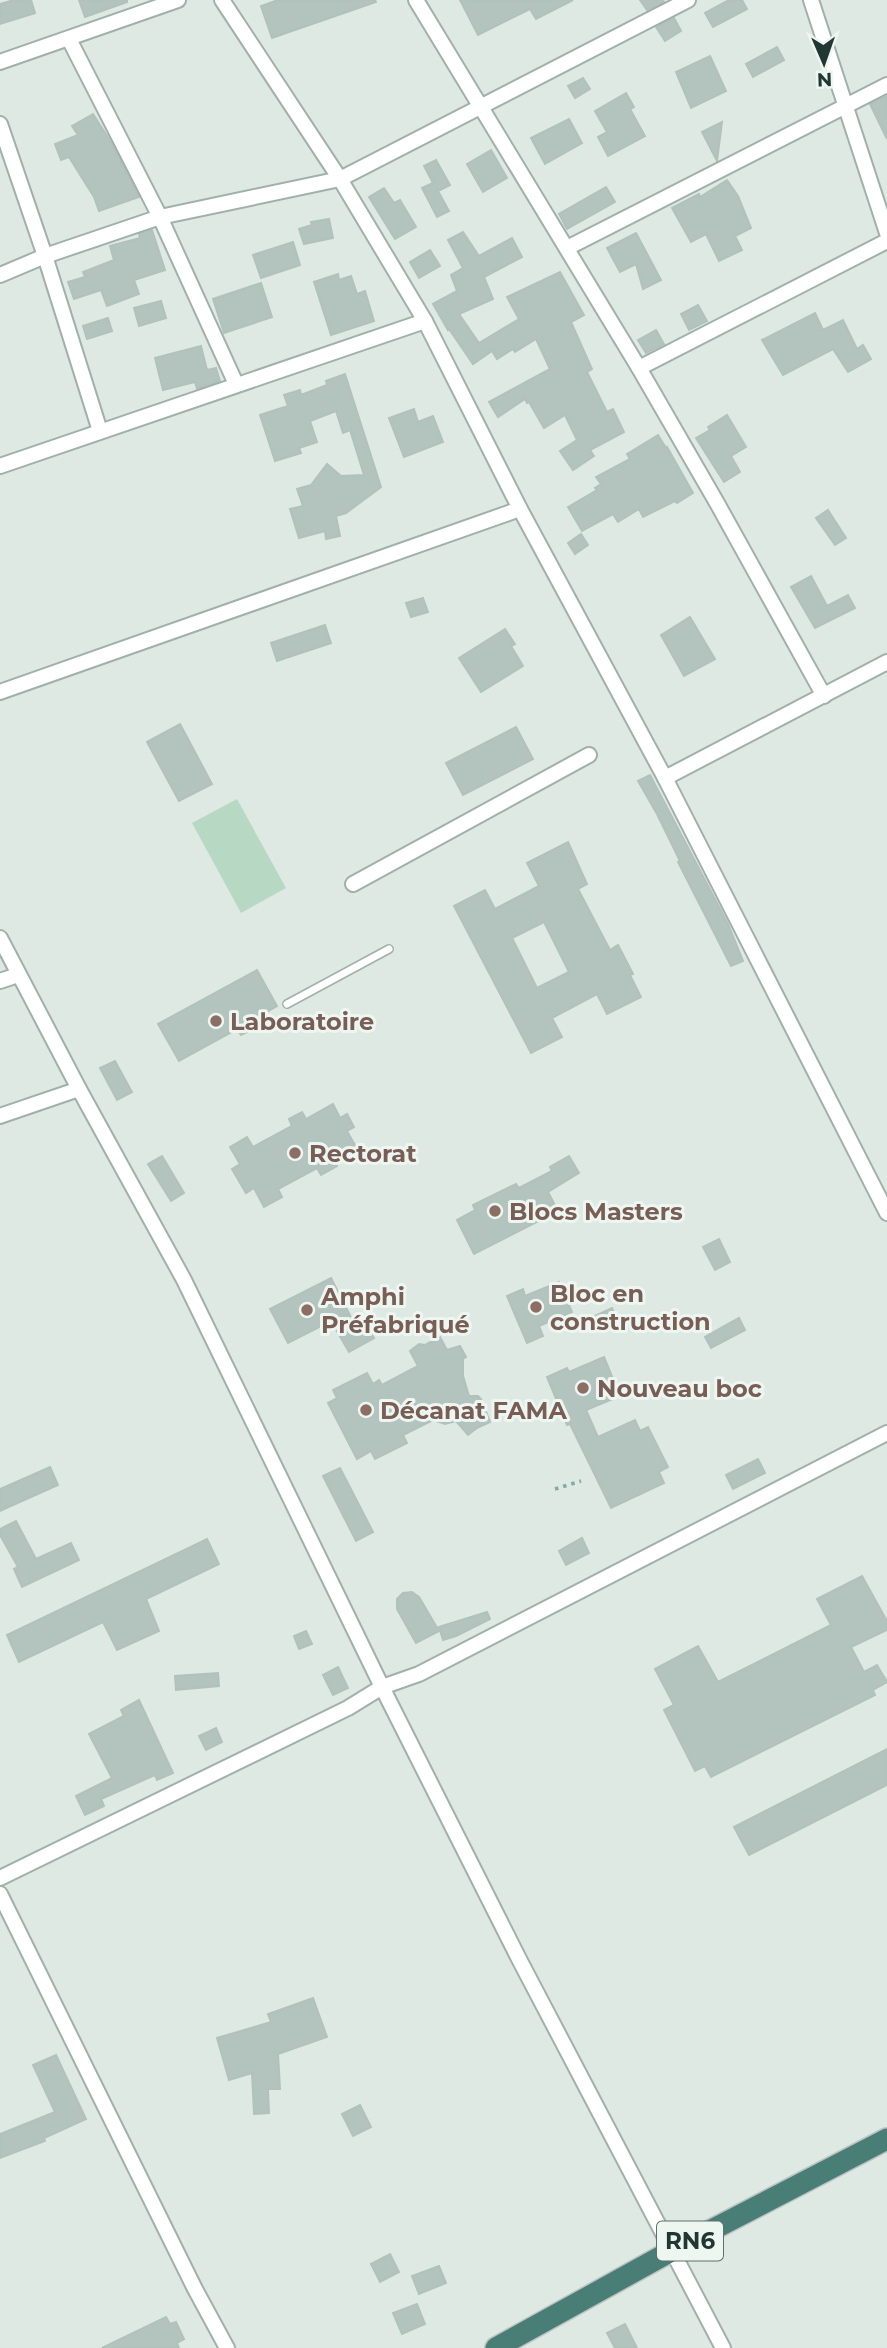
<svg xmlns="http://www.w3.org/2000/svg" width="887" height="2348" viewBox="0 0 887 2348" font-family="Montserrat,sans-serif">
	<style>
		.green { fill: #b7d9c3 }
		.building { fill: #b3c3be; stroke: #b1c2bc; stroke-width: 2; fill-rule: evenodd }
		.lines { fill: none; stroke-linecap: round; stroke-linejoin: round }
		.service-casing { stroke: #a1b0ab; stroke-width: 10 }
		.minor-casing { stroke: #a1b0ab; stroke-width: 18 }
		.trunk-casing { stroke: #bcc3c2; stroke-width: 24 }
		.path { stroke: #7faba0; stroke-width: 3.5; stroke-dasharray: 3.5 5; stroke-linecap: butt }
		.service { stroke: #fff; stroke-width: 7 }
		.minor { stroke: #fff; stroke-width: 14 }
		.trunk { stroke: #497e76; stroke-width: 21 }
		.education-dot { fill: #8d6e63; stroke: #eef6f2; stroke-width: 2.5 }
		.labels { text-anchor: middle; dominant-baseline: central; stroke-width: 6; stroke-linejoin: round; paint-order: stroke }
		.shield { fill: #eef6f2; stroke: #5e706c; stroke-width: 2 }
		.shield-label { font-size: 23px; font-weight: bold; fill: #203732 }
		.education-label { font-size: 24px; font-weight: bold; fill: #785e54; stroke: #eef6f2; text-anchor: start }
	</style>
	<rect width="100%" height="100%" fill="#dee9e4"/>
	<path class="green" d="M237,799L286,888L241,913L192,823Z"/>
	<g class="building">
		<path d="M14,0H31L35,13L0,24V4Z"/>
		<path d="M79,0H127V2L85,17Z"/>
		<path d="M278,0H375L376,2L272,38L261,6Z"/>
		<path d="M460,0H573L536,19L530,9L478,35Z"/>
		<path d="M640,0H663L664,2L647,10Z"/>
		<path d="M729,0H742L747,9L713,27L705,13Z"/>
		<path d="M674,18L681,31L665,41L656,27Z"/>
		<path d="M777,47L784,60L753,77L746,64Z"/>
		<path d="M710,56L726,91L691,108L676,72Z"/>
		<path d="M583,78L590,89L575,98L568,86Z"/>
		<path d="M626,93L634,107L630,109L645,136L608,156L598,137L607,132L595,111Z"/>
		<path d="M887,96V139L870,104Z"/>
		<path d="M93,114L111,142L139,197L99,211L94,197L69,157L61,160L55,144L78,135L72,126Z"/>
		<path d="M569,119L582,143L545,164L531,138Z"/>
		<path d="M722,122L717,161L702,132Z"/>
		<path d="M491,150L507,178L483,192L467,164Z"/>
		<path d="M436,160L450,185L438,191L449,211L437,217L422,188L433,183L424,166Z"/>
		<path d="M727,180L738,196L751,228L735,236L742,250L719,261L706,234L691,242L672,208L699,194L700,197Z"/>
		<path d="M606,187L615,202L567,229L559,214Z"/>
		<path d="M384,188L394,203L400,200L416,227L395,239L369,197Z"/>
		<path d="M329,219L333,238L304,244L299,229L312,225L311,222Z"/>
		<path d="M152,230L165,270L134,280L139,294L107,306L101,290L74,299L68,282L85,277L83,272L114,260L110,246L140,238L139,234Z"/>
		<path d="M463,232L479,256L512,238L522,257L484,277L493,299L459,314L479,343L519,319L507,297L560,272L584,315L571,322L592,369L587,372L607,412L613,409L624,432L590,450L594,456L573,470L560,451L577,440L565,415L544,428L529,402L527,403L525,399L498,417L489,402L550,369L536,339L515,352L513,349L497,359L492,351L473,364L449,329L448,330L433,304L457,291L451,275L463,268L448,240Z"/>
		<path d="M636,233L661,280L643,289L636,264L620,272L607,248Z"/>
		<path d="M293,242L300,265L261,278L253,255Z"/>
		<path d="M430,250L440,266L419,278L410,262Z"/>
		<path d="M338,274L339,280L351,276L357,294L365,291L374,321L331,335L314,282Z"/>
		<path d="M261,283L272,317L224,333L213,299Z"/>
		<path d="M161,301L166,318L139,326L134,308Z"/>
		<path d="M698,305L707,321L689,330L681,314Z"/>
		<path d="M815,313L823,330L843,320L857,349L863,345L871,359L848,372L833,349L783,375L762,340Z"/>
		<path d="M108,318L112,331L87,339L83,326Z"/>
		<path d="M656,330L664,344L646,353L638,340Z"/>
		<path d="M201,346L207,370L216,368L220,381L197,389L195,382L163,390L155,358Z"/>
		<path d="M345,374L381,487L346,513L336,516L340,536L326,539L325,531L299,538L290,509L303,506L297,489L311,485L327,464L341,476L364,475L350,430L343,433L336,411L310,421L317,442L299,448L301,453L275,461L260,415L288,406L284,395L300,390L301,395L327,385L326,381Z"/>
		<path d="M414,409L418,422L433,416L443,442L404,457L389,418Z"/>
		<path d="M727,415L746,447L731,456L740,472L724,482L696,438L710,430L708,427Z"/>
		<path d="M658,435L666,448L667,447L693,493L677,503L675,501L643,517L639,509L618,522L613,514L582,531L568,507L597,490L595,488L601,484L596,477L630,459L627,454Z"/>
		<path d="M828,510L846,538L835,545L816,518Z"/>
		<path d="M581,534L588,545L575,554L568,543Z"/>
		<path d="M811,576L827,606L848,595L855,608L815,628L791,587Z"/>
		<path d="M423,598L428,612L411,617L406,603Z"/>
		<path d="M690,617L715,659L684,676L661,635Z"/>
		<path d="M325,625L331,643L277,661L271,643Z"/>
		<path d="M505,629L515,644L511,646L523,666L481,692L459,658Z"/>
		<path d="M180,724L212,784L179,801L147,742Z"/>
		<path d="M516,727L533,759L463,795L446,763Z"/>
		<path d="M650,775L728,924L743,961L731,966L678,862L680,861L657,814L638,781Z"/>
		<path d="M568,842L587,884L578,889L610,950L618,945L633,974L630,975L641,997L607,1014L597,994L552,1018L562,1037L531,1053L454,906L485,890L495,909L539,886L527,863ZM544,922L569,972L537,988L512,938Z"/>
		<path d="M257,970L277,1006L249,1022L253,1029L241,1035L237,1029L179,1061L158,1024Z"/>
		<path d="M115,1061L132,1092L117,1100L100,1068Z"/>
		<path d="M333,1104L340,1118L347,1114L354,1127L347,1131L356,1147L334,1160L337,1166L321,1175L317,1168L278,1189L282,1197L264,1207L254,1188L246,1193L232,1169L240,1164L230,1147L247,1137L253,1147L292,1126L289,1119L302,1112L306,1119Z"/>
		<path d="M162,1156L184,1193L171,1201L148,1164Z"/>
		<path d="M569,1156L579,1173L548,1192L558,1211L474,1254L457,1220L475,1210L473,1205L516,1184L519,1188L552,1171L550,1167Z"/>
		<path d="M719,1239L730,1262L715,1270L703,1247Z"/>
		<path d="M331,1278L358,1331L367,1326L374,1338L349,1352L331,1321L288,1343L270,1309Z"/>
		<path d="M559,1282L572,1312L539,1326L543,1336L527,1343L507,1296L523,1289L525,1296Z"/>
		<path d="M612,1308L617,1320L592,1331L586,1320Z"/>
		<path d="M739,1318L745,1330L711,1348L705,1337Z"/>
		<path d="M440,1337L447,1350L460,1346L466,1357L463,1359V1376L469,1396H478L481,1399L490,1422L477,1428L468,1435L456,1421L445,1424L433,1420L403,1435L407,1443L375,1459L371,1451L357,1459L328,1403L337,1398L333,1390L367,1373L373,1384L379,1380L382,1385L418,1366L410,1351L419,1344L425,1345Z"/>
		<path d="M604,1357L620,1396L586,1410L598,1437L635,1420L640,1431L648,1427L668,1467L659,1472L664,1483L611,1508L570,1424L567,1425L547,1377L567,1368L569,1372Z"/>
		<path d="M758,1459L765,1473L733,1489L726,1475Z"/>
		<path d="M50,1467L58,1485L0,1511V1489Z"/>
		<path d="M340,1468L373,1532L356,1541L323,1476Z"/>
		<path d="M16,1521L36,1559L71,1543L79,1560L22,1587L14,1569L18,1567L0,1535V1529Z"/>
		<path d="M582,1538L589,1553L566,1565L559,1551Z"/>
		<path d="M207,1539L219,1564L146,1599L159,1631L117,1650L103,1622L19,1662L7,1635Z"/>
		<path d="M862,1576L887,1621V1630L851,1647L864,1672L877,1665L887,1682L873,1690L875,1695L711,1777L705,1766L695,1771L664,1710L674,1705L655,1669L698,1646L718,1682L831,1625L817,1599Z"/>
		<path d="M412,1592L419,1597L439,1631L416,1643L397,1609V1599L403,1593Z"/>
		<path d="M487,1612L490,1619L456,1636L443,1640L439,1627Z"/>
		<path d="M306,1631L312,1644L299,1649L294,1636Z"/>
		<path d="M338,1667L348,1688L333,1695L323,1675Z"/>
		<path d="M218,1673L219,1686L176,1690L175,1676Z"/>
		<path d="M139,1700L173,1773L157,1780L155,1775L101,1799L104,1806L85,1815L76,1796L112,1778L89,1734L124,1716L121,1710Z"/>
		<path d="M216,1728L222,1742L206,1750L199,1736Z"/>
		<path d="M887,1749V1785L749,1855L734,1827Z"/>
		<path d="M313,1998L327,2037L278,2054L280,2089H268L269,2113L254,2114L252,2073L229,2080L217,2038L271,2022L268,2014Z"/>
		<path d="M56,2055L86,2119L44,2138L45,2141L0,2158V2134L55,2112L33,2065Z"/>
		<path d="M360,2105L371,2127L353,2136L342,2114Z"/>
		<path d="M390,2254L399,2272L380,2282L371,2264Z"/>
		<path d="M439,2266L446,2283L419,2294L412,2276Z"/>
		<path d="M417,2304L425,2324L402,2334L393,2313Z"/>
		<path d="M166,2317L170,2324L176,2322L184,2339L177,2343L179,2348H102Z"/>
		<path d="M625,2324L637,2348H615L607,2333Z"/>
	</g>
	<g class="lines">
		<g class="service-casing">
			<path id="service" d="M287,1004L389,949"/>
		</g>
		<g class="minor-casing">
			<g id="minor">
				<path d="M222,0L340,179L425,321L520,509L665,778L887,1213"/>
				<path d="M416,0L639,368L717,503L824,696"/>
				<path d="M811,0L887,233"/>
				<path d="M69,39L160,217L236,384"/>
				<path d="M0,62L178,0"/>
				<path d="M0,124L45,256L100,431"/>
				<path d="M567,248L887,85"/>
				<path d="M0,275L45,256L160,217L340,179L688,0"/>
				<path d="M639,368L887,241"/>
				<path d="M0,466L425,321"/>
				<path d="M0,692L520,509"/>
				<path d="M665,778L887,662"/>
				<path d="M353,884L589,755"/>
				<path d="M0,938L79,1089L184,1280L382,1687L519,1959L723,2348"/>
				<path d="M0,981L18,975"/>
				<path d="M0,1116L79,1089"/>
				<path d="M0,1878L348,1708L382,1687L419,1674L887,1433"/>
				<path d="M0,1894L195,2289L227,2348"/>
			</g>
		</g>
		<g class="trunk-casing">
			<path id="trunk" d="M496,2348L673,2250L887,2139"/>
		</g>
		<path class="path" d="M555,1489L581,1481"/>
		<use href="#service" class="service"/>
		<use href="#minor" class="minor"/>
		<use href="#trunk" class="trunk"/>
	</g>
	<g class="education-dot">
		<circle cx="216" cy="1021" r="7"/>
		<circle cx="295" cy="1153" r="7"/>
		<circle cx="495" cy="1211" r="7"/>
		<circle cx="536" cy="1307" r="7"/>
		<circle cx="307" cy="1310" r="7"/>
		<circle cx="583" cy="1388" r="7"/>
		<circle cx="366" cy="1410" r="7"/>
	</g>
	<g class="labels">
		<rect class="shield" x="657" y="2221.5" width="66" height="39" rx="5"/>
		<g class="shield-label">
			<text x="690" y="2241">RN6</text>
		</g>
		<g class="education-label">
			<text x="230" y="1021">Laboratoire</text>
			<text x="309" y="1153">Rectorat</text>
			<text x="509" y="1211">Blocs Masters</text>
			<text x="550" y="1293">Bloc en<tspan x="550" dy="28">construction</tspan></text>
			<text x="321" y="1296">Amphi<tspan x="321" dy="28">Préfabriqué</tspan></text>
			<text x="597" y="1388">Nouveau boc</text>
			<text x="380" y="1410">Décanat FAMA</text>
		</g>
	</g>
	<g transform="translate(824 63) rotate(178)" stroke="#eef6f2" stroke-width="5" paint-order="stroke">
	<path d="M0-5L12 26L0 18L-12 26Z" fill="#203732"/>
	<text y="-10" font-size="19" font-weight="bold" text-anchor="middle" fill="#203732">N</text>
	</g>
</svg>
